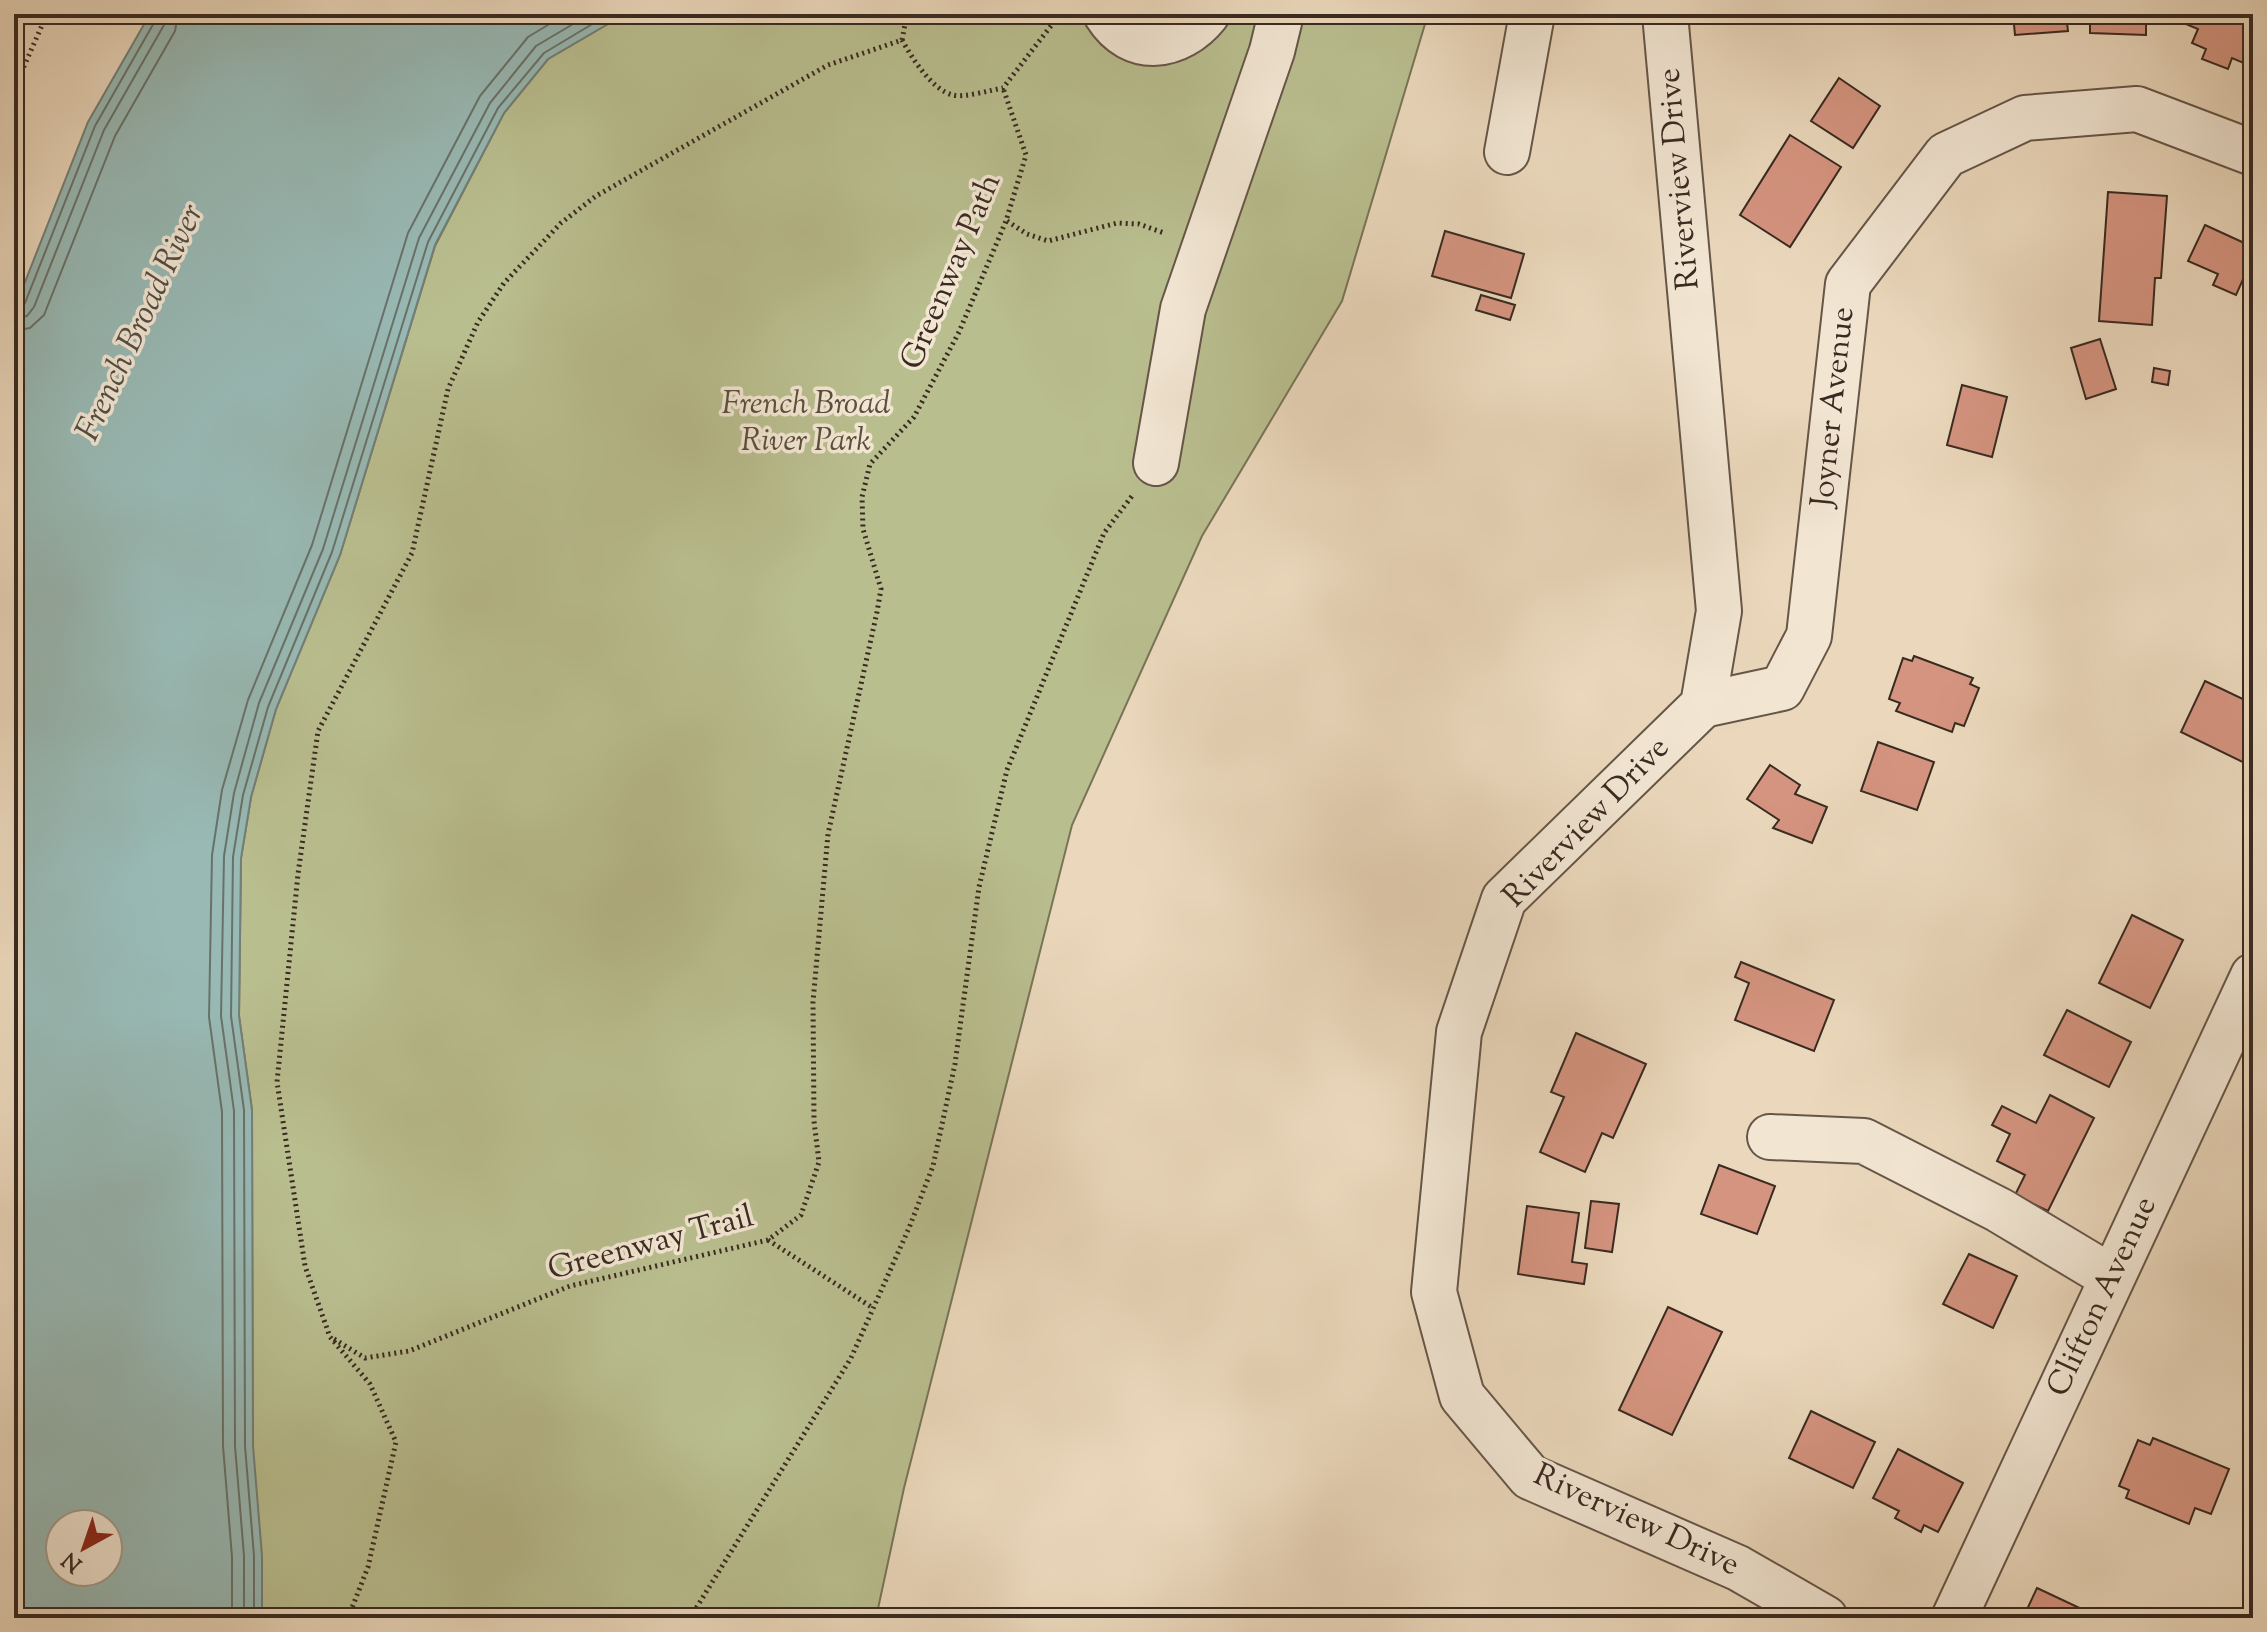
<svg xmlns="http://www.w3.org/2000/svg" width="2267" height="1632" viewBox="0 0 2267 1632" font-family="'Sorts Mill Goudy',serif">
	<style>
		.green { fill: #b9be8f; stroke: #797458; stroke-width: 2 }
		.water { fill: #98b9b4; stroke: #728079; stroke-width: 2; fill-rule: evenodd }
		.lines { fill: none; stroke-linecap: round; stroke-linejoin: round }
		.shore { stroke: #68726a; stroke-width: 2 }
		.building { fill: #d59480; stroke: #392a21; stroke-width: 2 }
		.minor-casing { stroke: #665648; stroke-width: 48 }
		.path { stroke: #392a21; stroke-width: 5; stroke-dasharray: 2 4; stroke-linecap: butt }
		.minor { stroke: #f2e6d3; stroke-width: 44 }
		.labels { text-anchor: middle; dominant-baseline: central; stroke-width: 7; stroke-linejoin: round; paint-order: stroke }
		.street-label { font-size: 32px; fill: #392a21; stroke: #f2e6d3 }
		.park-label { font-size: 32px; font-style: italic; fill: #594f3c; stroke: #f2e6d3 }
		.water-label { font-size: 34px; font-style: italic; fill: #514e46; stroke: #f2e6d3 }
	</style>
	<rect width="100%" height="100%" fill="#ebd8bc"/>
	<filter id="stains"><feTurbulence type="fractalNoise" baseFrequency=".0025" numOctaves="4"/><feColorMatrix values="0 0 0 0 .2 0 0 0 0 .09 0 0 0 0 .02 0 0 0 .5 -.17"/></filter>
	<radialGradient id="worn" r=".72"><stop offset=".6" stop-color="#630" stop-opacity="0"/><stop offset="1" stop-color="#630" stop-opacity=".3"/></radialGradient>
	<path class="green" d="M625,14H1428L1342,301L1202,536L1072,825L904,1488L876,1618H253L252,1110L239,1016L241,858L251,797L276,709L340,555L435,246L504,113L548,59Z"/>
	<path class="water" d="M150,14H625L548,59L504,113L435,245L340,555L276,709L251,797L241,858L239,1016L252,1110L253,1446L262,1556V1618H14V310L88,122ZM60,1524H108V1572H60Z"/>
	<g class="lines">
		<g class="shore">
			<path d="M14,309L20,308L25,303L95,126L155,21L156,14"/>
			<path d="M14,319L27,316L34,307L104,130L164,25L166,14"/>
			<path d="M14,331L30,328L44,315L115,136L175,31L178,14"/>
			<path d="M232,1618V1557L223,1446L222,1112L209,1017L212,855L222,790L248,700L312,545L408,233L480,96L528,37L566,14"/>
			<path d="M244,1618V1556L235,1446L234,1111L221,1016L224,856L234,793L259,703L323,549L419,238L490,103L536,46L590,14"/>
			<path d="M254,1618V1556L245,1446L244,1110L231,1016L233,857L243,795L268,707L332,552L428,242L498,108L544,53L609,14"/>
		</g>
	</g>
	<g class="building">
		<path d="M2013,14H2066L2068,31L2015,35Z"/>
		<path d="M2090,14H2146V35L2090,33Z"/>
		<path d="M2185,14H2253V47L2246,64L2232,58L2228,69L2202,59L2206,49L2192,43L2198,29L2181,22Z"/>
		<path d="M1839,78L1880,106L1853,148L1811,121Z"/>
		<path d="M1790,135L1841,167L1790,247L1740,215Z"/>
		<path d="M2108,192L2167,196L2161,278H2155L2152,325L2099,321Z"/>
		<path d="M2205,225L2253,247V257L2236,295L2213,285L2218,274L2188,261Z"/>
		<path d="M1445,231L1524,254L1511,298L1432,276Z"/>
		<path d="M1481,295L1515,305L1510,320L1476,310Z"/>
		<path d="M2100,339L2116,389L2086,399L2071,348Z"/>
		<path d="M2154,368L2170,371L2168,385L2152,382Z"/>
		<path d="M1962,385L2007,397L1992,457L1947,445Z"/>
		<path d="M1914,656L1973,678L1970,684L1979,688L1964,726L1955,723L1952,732L1896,711L1900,703L1889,699L1903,658L1912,661Z"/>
		<path d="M2205,681L2251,703L2253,699V767L2181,732Z"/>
		<path d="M1878,742L1934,762L1917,810L1861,791Z"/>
		<path d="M1770,765L1800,785L1795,794L1827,807L1812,843L1773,828L1779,820L1747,799Z"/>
		<path d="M2132,915L2183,940L2150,1008L2099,983Z"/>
		<path d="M1741,962L1834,1000L1814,1051L1735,1020L1749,983L1735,977Z"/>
		<path d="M2067,1010L2131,1042L2109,1087L2044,1055Z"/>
		<path d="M1576,1033L1646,1064L1613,1138L1602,1133L1585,1172L1540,1152L1564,1097L1551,1092Z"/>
		<path d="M2050,1095L2094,1118L2048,1211L2015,1195L2025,1175L1997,1161L2010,1134L1992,1125L2002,1106L2036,1123Z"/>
		<path d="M1719,1165L1775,1186L1757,1234L1701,1214Z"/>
		<path d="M1591,1201L1619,1204L1612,1252L1585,1248Z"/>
		<path d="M1527,1206L1579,1213L1572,1262L1587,1264L1584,1284L1518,1274Z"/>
		<path d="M1969,1254L2017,1276L1993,1328L1943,1304Z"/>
		<path d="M1668,1307L1722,1332L1672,1435L1619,1410Z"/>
		<path d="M1811,1411L1875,1442L1853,1488L1789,1458Z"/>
		<path d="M2153,1438L2229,1469L2211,1514L2195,1508L2189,1524L2126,1498L2129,1490L2119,1486L2138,1440L2150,1445Z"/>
		<path d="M1898,1449L1963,1483L1938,1532L1924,1525L1921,1532L1895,1518L1899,1511L1873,1498Z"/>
		<path d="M2037,1588L2086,1611L2083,1618H2023Z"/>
	</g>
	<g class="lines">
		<g class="minor-casing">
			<g id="minor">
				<path d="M1106,14C1132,56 1179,49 1207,14"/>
				<path d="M1665,14L1719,611L1703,705L1504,899L1459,1032L1434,1292L1462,1396L1530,1477L1738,1568L1825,1618"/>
				<path d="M1507,152L1532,14"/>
				<path d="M1156,463L1183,309L1272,51L1281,14"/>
				<path d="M1703,705L1782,688L1809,636L1848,284L1946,155L2025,118L2137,109L2253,153"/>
				<path d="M1770,1137L1864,1141L1999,1210L2111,1277"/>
				<path d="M1954,1618L2253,976"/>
			</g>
		</g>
		<g class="path">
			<path d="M14,33L22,14"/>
			<path d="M902,40C912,58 932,90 953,95C964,98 991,90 1003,88L1057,18L1055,14"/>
			<path d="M14,89L47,14"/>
			<path d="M1007,221L1027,234L1048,241L1117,223L1139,224L1164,233"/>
			<path d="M768,1240L873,1308"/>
			<path d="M334,1339L365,1358L409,1351L570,1286L768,1240L801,1215L819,1162L814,1121L813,1002L828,834L877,612L881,589L863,529L862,497L870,464L914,417L959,332L1006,221L1026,155L1003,88"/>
			<path d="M348,1618L368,1567L396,1442L370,1384L330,1337L305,1266L277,1082L298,874L318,731L412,553L448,389L478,322L504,283L561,223L596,196L828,65L902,40L907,14"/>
			<path d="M690,1618L851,1358L909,1228L933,1166L955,1064L979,887L1007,770L1104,533L1132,496"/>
		</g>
		<use href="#minor" class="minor"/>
	</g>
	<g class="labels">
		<g class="street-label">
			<text transform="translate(1680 179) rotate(-95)">Riverview Drive</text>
			<text transform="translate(952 272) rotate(-67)">Greenway Path</text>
			<text transform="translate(1834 407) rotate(-84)">Joyner Avenue</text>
			<text transform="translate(1587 823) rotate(-46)">Riverview Drive</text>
			<text transform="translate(651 1244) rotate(-15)">Greenway Trail</text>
			<text transform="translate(2103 1297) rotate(-65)">Clifton Avenue</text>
			<text transform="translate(1636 1521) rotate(25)">Riverview Drive</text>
		</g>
		<g class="park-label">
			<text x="806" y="405">French Broad<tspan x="806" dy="37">River Park</tspan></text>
		</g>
		<g class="water-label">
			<text transform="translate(141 323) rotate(-65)">French Broad River</text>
		</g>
	</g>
	<rect width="2267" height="1632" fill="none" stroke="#ebd8bc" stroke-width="48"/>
	<rect x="16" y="16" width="2235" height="1600" fill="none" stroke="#392a21" stroke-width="4"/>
	<rect x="24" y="24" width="2219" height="1584" fill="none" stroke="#392a21" stroke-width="2"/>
	<g transform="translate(84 1548) rotate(220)"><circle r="38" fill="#f2e6d3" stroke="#a89b8c" stroke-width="2"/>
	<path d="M0-6L14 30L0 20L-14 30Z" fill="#8f2418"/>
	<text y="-12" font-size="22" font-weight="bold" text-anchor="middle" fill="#392a21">N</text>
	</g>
	<rect width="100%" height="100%" filter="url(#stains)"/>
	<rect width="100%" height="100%" fill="url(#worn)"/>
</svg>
